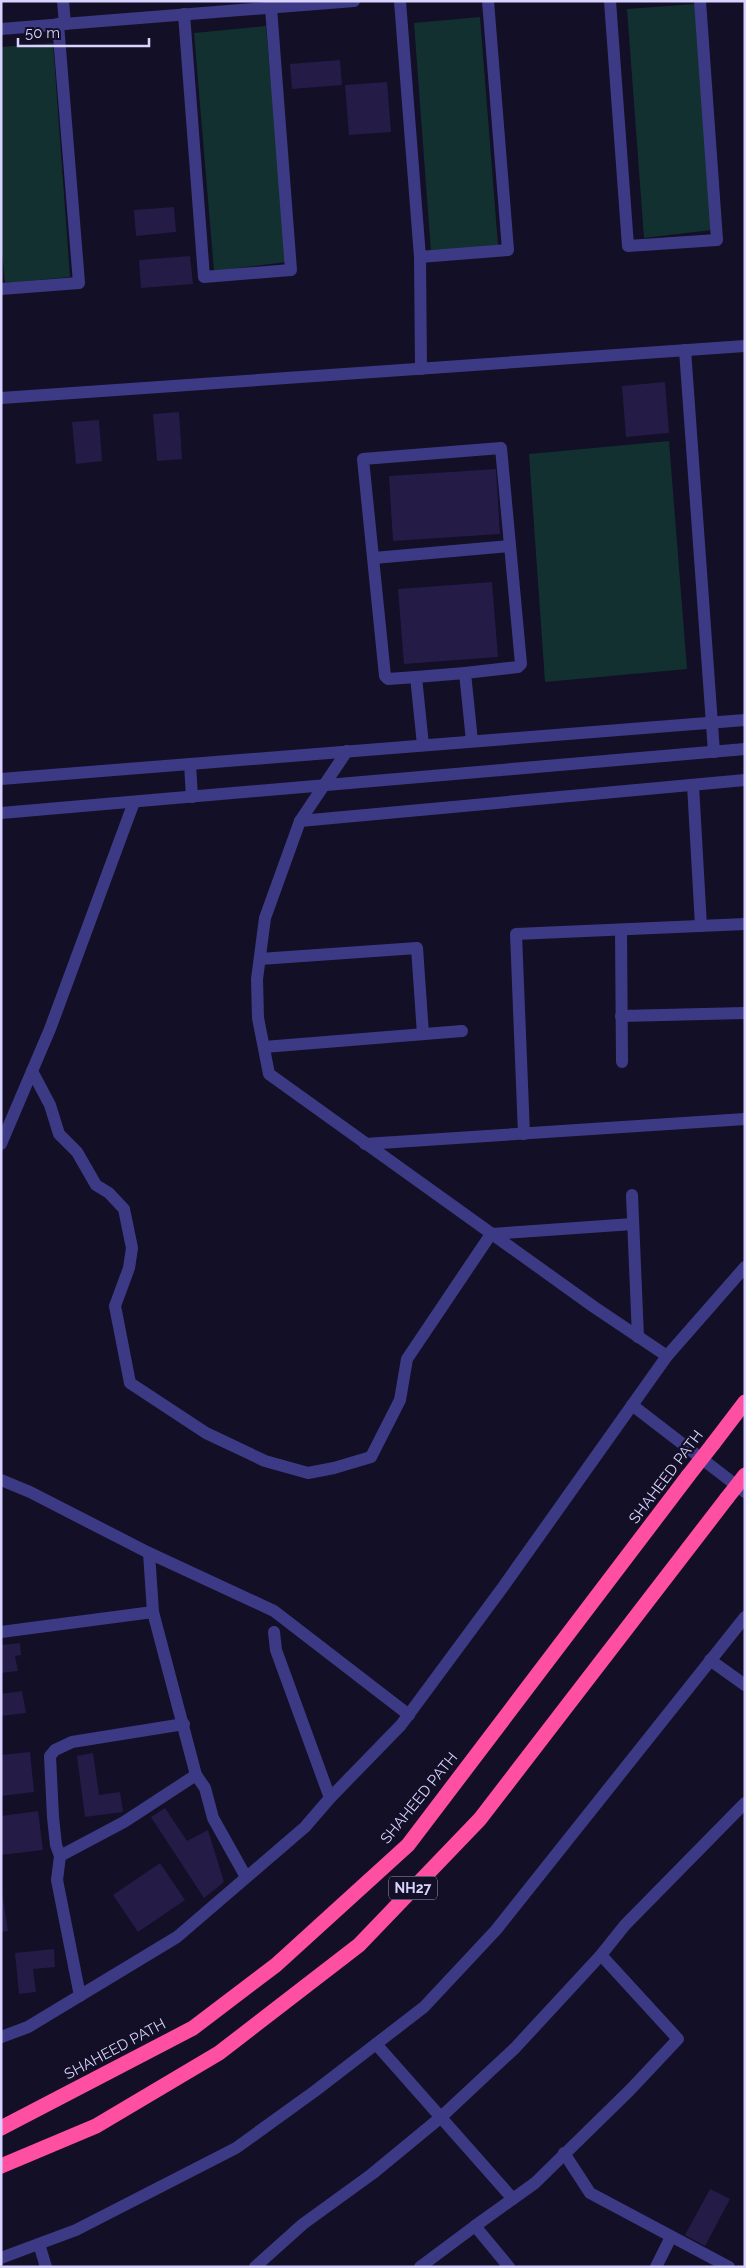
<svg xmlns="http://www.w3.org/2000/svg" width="746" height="2268" viewBox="0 0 746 2268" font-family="Raleway,sans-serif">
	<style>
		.green { fill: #12302f }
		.building { fill: #241b47 }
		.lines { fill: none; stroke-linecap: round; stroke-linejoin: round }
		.minor { stroke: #3d3a85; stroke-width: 12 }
		.highway { stroke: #ff4fa3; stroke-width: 15 }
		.highway-bridge { stroke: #ff4fa3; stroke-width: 15 }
		.labels { text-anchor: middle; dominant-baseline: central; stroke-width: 4.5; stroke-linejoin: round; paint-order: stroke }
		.shield { fill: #130f26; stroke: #9e99be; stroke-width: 1 }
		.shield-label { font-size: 14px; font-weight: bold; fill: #d9d4ff }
		.street-label { font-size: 15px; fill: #d9d4ff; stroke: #130f26 }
	</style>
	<rect width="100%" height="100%" fill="#130f26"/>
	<g class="green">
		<path d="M696,4L712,230L644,238L627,9Z"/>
		<path d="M480,17L498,245L431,252L414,23Z"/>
		<path d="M266,26L286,262L214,271L194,33Z"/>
		<path d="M53,43L70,277L5,283L1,241V47Z"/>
		<path d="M669,441L687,669L545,682L529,454Z"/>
	</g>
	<g class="building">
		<path d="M340,60L342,85L292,89L290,64Z"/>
		<path d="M387,82L391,132L349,135L345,85Z"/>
		<path d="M174,207L176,232L136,236L134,210Z"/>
		<path d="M190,256L193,284L141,288L139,260Z"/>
		<path d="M665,382L669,433L626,437L622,386Z"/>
		<path d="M179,412L182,459L157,461L153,414Z"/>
		<path d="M99,420L102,461L76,464L72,422Z"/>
		<path d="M496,469L500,534L393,541L389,476Z"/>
		<path d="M492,582L498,657L404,664L398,589Z"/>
		<path d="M20,1643L21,1655L15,1656L18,1671L1,1673V1645Z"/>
		<path d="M22,1691L26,1713L1,1716V1694Z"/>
		<path d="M30,1752L34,1792L1,1796V1755Z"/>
		<path d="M93,1753L99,1795L120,1792L123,1812L85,1817L77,1756Z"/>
		<path d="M165,1808L187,1841L208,1830L224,1882L204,1898L151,1817Z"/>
		<path d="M38,1811L43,1850L1,1855V1816Z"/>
		<path d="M160,1863L185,1900L138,1932L113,1895Z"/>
		<path d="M1,1885L8,1931L1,1932Z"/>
		<path d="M54,1949L55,1967L33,1969L36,1992L19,1994L15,1953Z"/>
		<path d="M710,2189L730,2199L705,2246L685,2235Z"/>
	</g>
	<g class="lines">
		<g class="minor">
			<path d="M63,1L65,24"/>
			<path d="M400,1L420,257L508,250L488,1"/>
			<path d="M610,1L628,246L717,240L700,1"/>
			<path d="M184,14L204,277L291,270L271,8"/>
			<path d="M1,29L354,1"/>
			<path d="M420,257L421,369"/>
			<path d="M1,289L79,283L58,24"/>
			<path d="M685,350L714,752"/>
			<path d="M1,398L745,346"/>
			<path d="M374,558L510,546"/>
			<path d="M416,677L465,673"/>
			<path d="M423,745L416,677L388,679L385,676L363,459L501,448L521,664L518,667L465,673L472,741"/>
			<path d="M347,751L300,821L265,918L257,979L258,1018L269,1074L594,1307L667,1356"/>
			<path d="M190,764L192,797"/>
			<path d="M1,779L745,720"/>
			<path d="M693,785L701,926"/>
			<path d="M1,813L745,749"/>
			<path d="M300,821L745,780"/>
			<path d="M621,930L622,1062"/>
			<path d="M260,959L417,948L423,1034"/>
			<path d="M621,1016L745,1013"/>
			<path d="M264,1047L462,1031"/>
			<path d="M32,1071L50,1105L59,1134L77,1152L96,1185L109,1193L124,1209L132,1248L129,1268L115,1306L130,1383L206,1433L265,1461L308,1473L334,1468L371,1457L400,1400L407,1359L491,1234L633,1224"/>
			<path d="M524,1134L516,934L745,924"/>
			<path d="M1,1144L50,1029L134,802"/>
			<path d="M365,1144L745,1119"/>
			<path d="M632,1195L638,1337"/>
			<path d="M632,1405L745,1492"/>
			<path d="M1,1480L30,1492L149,1553L274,1611L409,1715"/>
			<path d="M149,1553L153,1612L196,1775L205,1788L213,1818L246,1877"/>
			<path d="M1,1632L153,1612"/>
			<path d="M274,1632L276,1650L330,1798"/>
			<path d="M710,1660L745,1685"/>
			<path d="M60,1856L124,1822L196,1775"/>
			<path d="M80,1996L57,1880L60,1856L56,1845L53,1817L50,1756L55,1750L72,1742L184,1724"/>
			<path d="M1,2037L28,2027L177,1937L305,1827L330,1798L401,1725L503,1587L667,1356L745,1267"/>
			<path d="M376,2044L513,2199"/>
			<path d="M564,2153L590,2193L729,2267"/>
			<path d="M39,2244L46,2267"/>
			<path d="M1,2258L76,2230L236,2148L315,2091L424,2007L496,1930L745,1617"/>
			<path d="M255,2267L303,2224L372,2174L440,2118L515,2048L601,1955L625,1925L745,1803"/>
			<path d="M420,2267L475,2226"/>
			<path d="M509,2267L475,2226L535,2183L630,2090L678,2039L601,1955"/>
			<path d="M656,2267L671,2237"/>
		</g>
		<g class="highway">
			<path d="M713,1444L745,1402"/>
			<path d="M1,2128L193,2028L276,1965L408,1845L688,1476"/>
			<path d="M1,2166L96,2126L219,2053L359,1945L480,1819L727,1498"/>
		</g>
		<g class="highway-bridge">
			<path d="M688,1476L713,1444"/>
			<path d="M727,1498L745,1475"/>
		</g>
	</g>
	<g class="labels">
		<rect class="shield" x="389" y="1876.5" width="48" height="23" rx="4"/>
		<g class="shield-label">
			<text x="413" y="1888">NH27</text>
		</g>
		<g class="street-label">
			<text transform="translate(666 1477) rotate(-53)">SHAHEED PATH</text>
			<text transform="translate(419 1798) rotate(-51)">SHAHEED PATH</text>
			<text transform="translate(115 2049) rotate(-28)">SHAHEED PATH</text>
		</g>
	</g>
	<rect width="746" height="2268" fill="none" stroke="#d9d4ff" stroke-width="5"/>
	<path d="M18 38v8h131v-8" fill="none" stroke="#d9d4ff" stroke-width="2.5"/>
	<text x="25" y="38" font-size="15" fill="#d9d4ff" stroke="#130f26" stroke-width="4" paint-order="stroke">50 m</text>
</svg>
